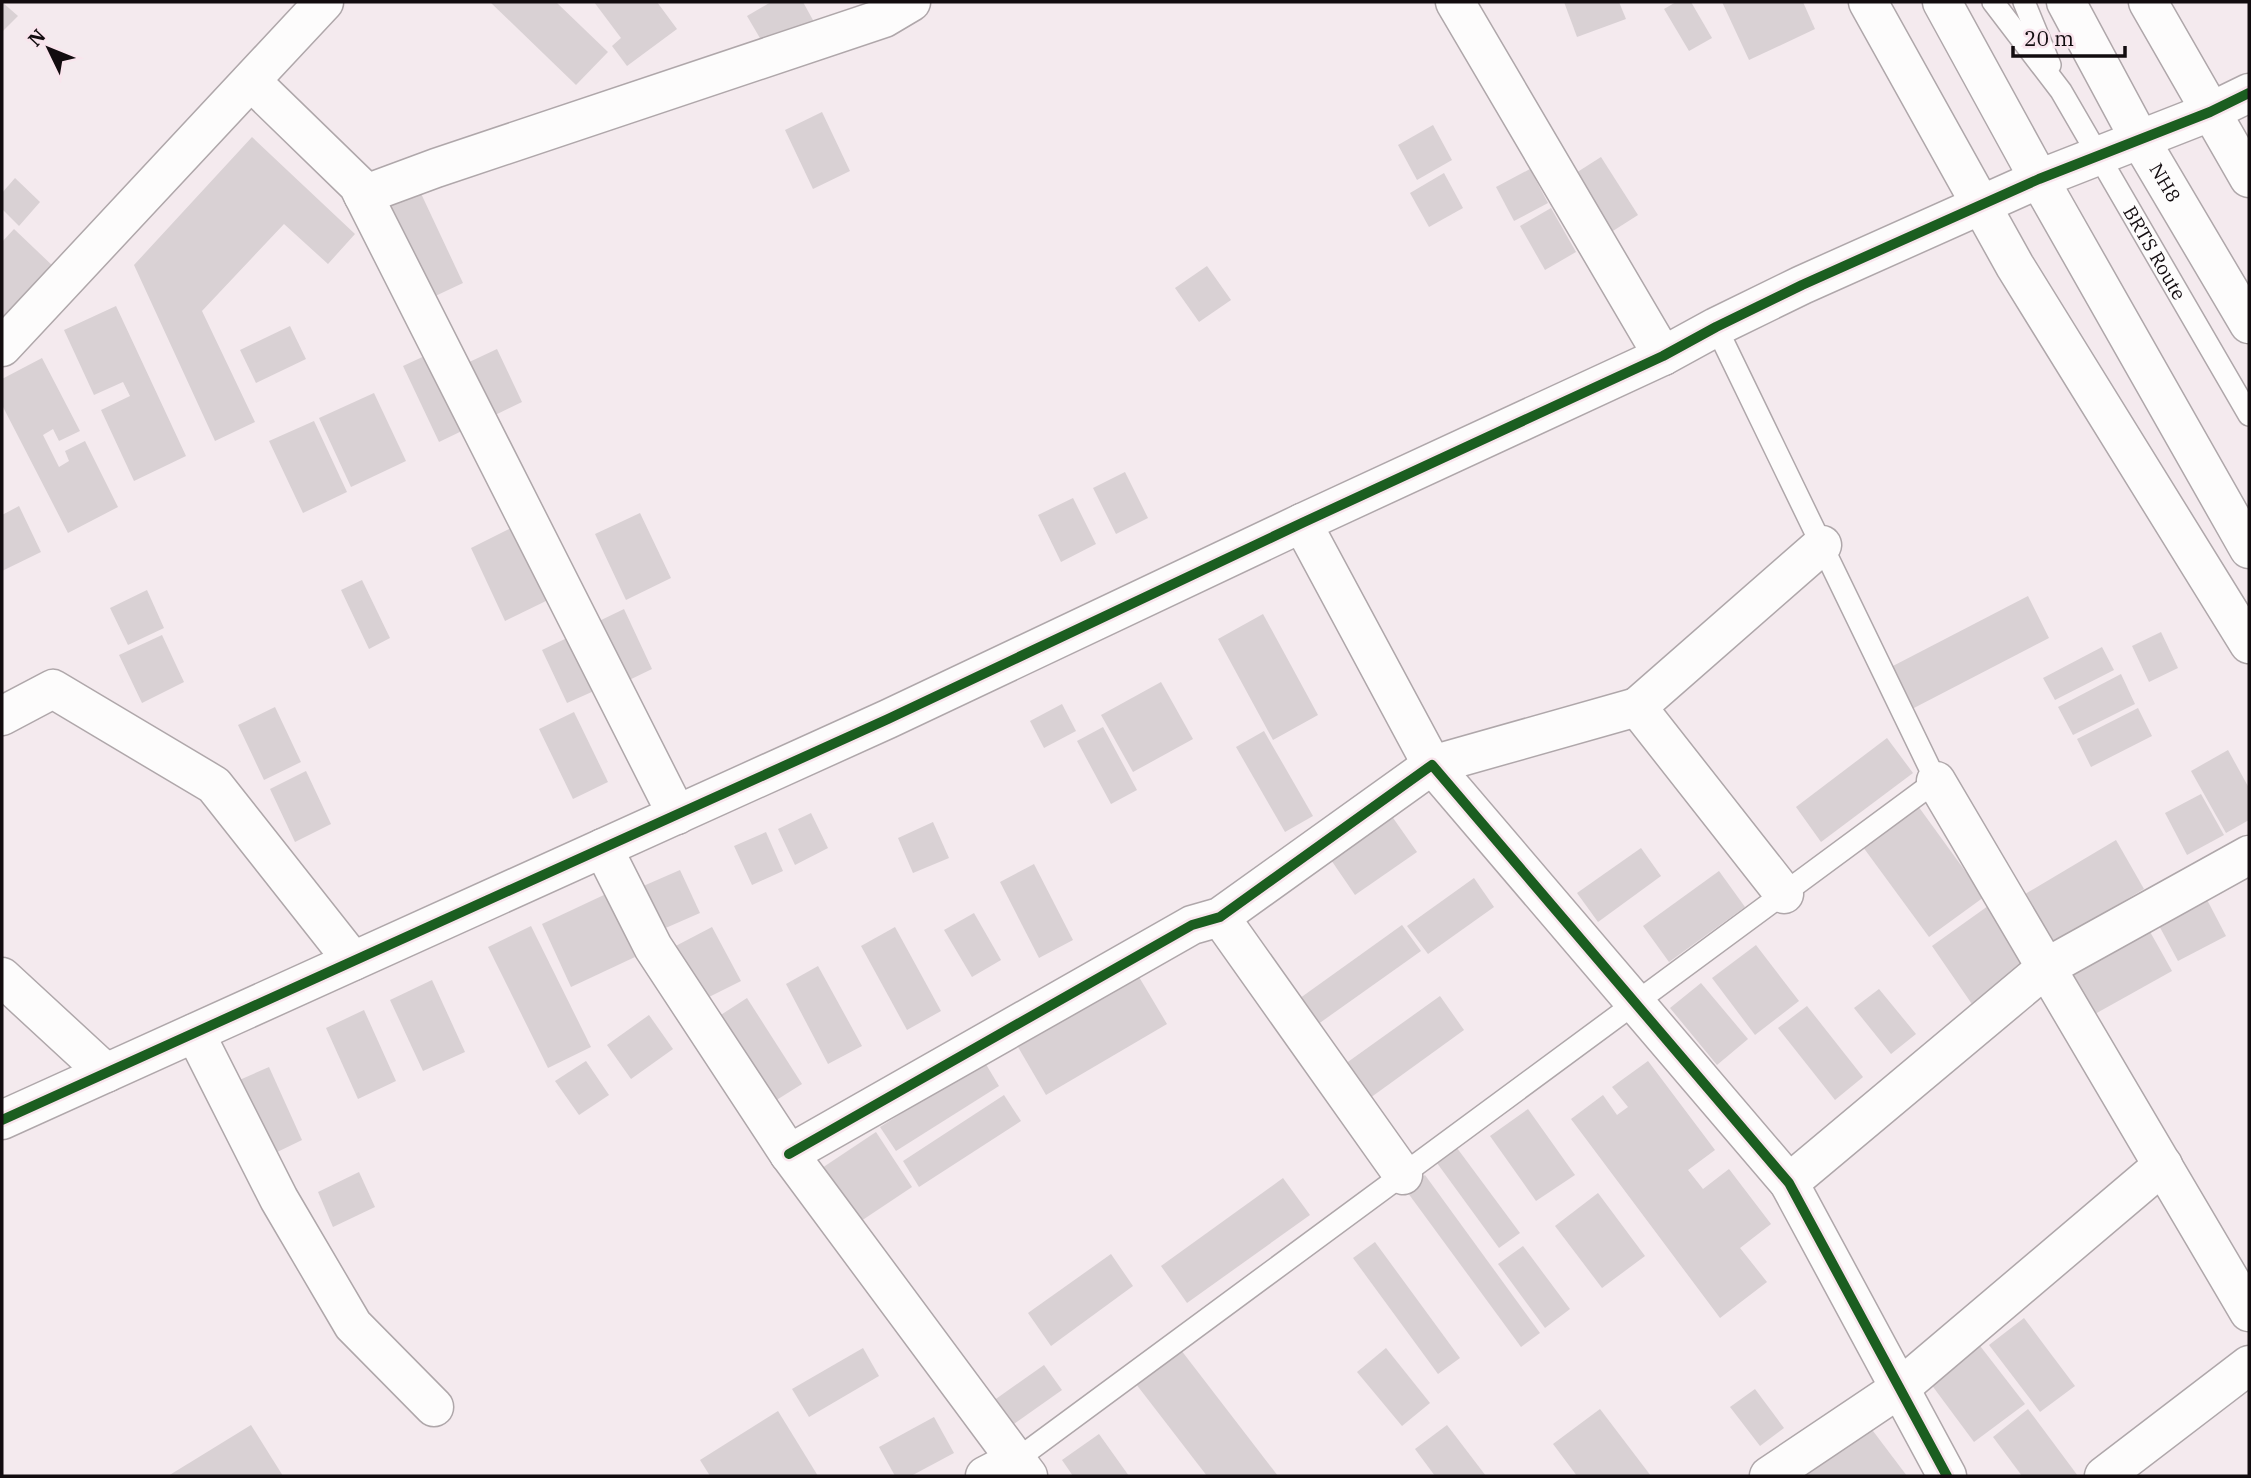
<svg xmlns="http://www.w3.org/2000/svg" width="2251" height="1478" viewBox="0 0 2251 1478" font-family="'IBM Plex Serif',serif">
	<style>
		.building { fill: #d9d1d4 }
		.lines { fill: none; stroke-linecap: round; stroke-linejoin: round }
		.lane-casing { stroke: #afa7aa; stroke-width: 24 }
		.street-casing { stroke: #afa7aa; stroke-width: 41 }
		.secondary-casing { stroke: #afa7aa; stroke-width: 41 }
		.primary-casing { stroke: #afa7aa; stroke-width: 41 }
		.lane { stroke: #fdfcfc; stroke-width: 21 }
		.street { stroke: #fdfcfc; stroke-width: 38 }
		.secondary { stroke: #fdfcfc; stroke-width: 38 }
		.primary { stroke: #fdfcfc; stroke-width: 38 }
		.cycleway-casing { stroke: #f9e5ed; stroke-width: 15 }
		.cycleway { stroke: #1b5e20; stroke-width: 10 }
		.labels { text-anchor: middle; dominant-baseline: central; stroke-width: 6; stroke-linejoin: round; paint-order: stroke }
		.street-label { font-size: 19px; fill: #120c0f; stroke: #f9e5ed }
	</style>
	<rect width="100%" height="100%" fill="#f4eaee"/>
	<g class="building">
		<path d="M2,2L18,16L2,32Z"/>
		<path d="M490,2H556L608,52L576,85Z"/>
		<path d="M594,2H657L677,29L627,66L612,46L621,38Z"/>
		<path d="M771,2H803L814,22L767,50L747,16Z"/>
		<path d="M1564,2H1619L1626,19L1577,37Z"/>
		<path d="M1676,2H1691L1712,38L1689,51L1664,9Z"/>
		<path d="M1722,2H1803L1815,29L1749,60Z"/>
		<path d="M822,112L850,171L813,189L785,130Z"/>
		<path d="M1433,125L1452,160L1417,180L1398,145Z"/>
		<path d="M252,137L355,234L328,264L284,224L202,311L255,422L215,441L134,265Z"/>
		<path d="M1601,157L1638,215L1605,236L1568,178Z"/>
		<path d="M1530,169L1548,203L1514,221L1496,187Z"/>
		<path d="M1444,173L1463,208L1429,227L1410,193Z"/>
		<path d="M15,178L40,202L19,226L2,209V193Z"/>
		<path d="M417,185L463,283L429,299L383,201Z"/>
		<path d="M1551,208L1576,252L1545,270L1520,226Z"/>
		<path d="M14,229L56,269L2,322V242Z"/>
		<path d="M1207,266L1231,300L1199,322L1175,288Z"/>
		<path d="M116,306L186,456L134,481L101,410L130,396L123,382L94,395L64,330Z"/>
		<path d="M290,326L306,359L256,383L240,350Z"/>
		<path d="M497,349L522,402L489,418L463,365Z"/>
		<path d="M431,353L466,429L439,442L403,366Z"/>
		<path d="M42,358L80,431L59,441L53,429L43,435L59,467L69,461L65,451L85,441L118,507L68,533L2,405V379Z"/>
		<path d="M374,393L406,461L351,487L319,418Z"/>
		<path d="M314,421L347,492L303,513L269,441Z"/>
		<path d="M1125,472L1148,518L1116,534L1093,488Z"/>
		<path d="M1073,498L1096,544L1061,562L1038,515Z"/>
		<path d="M19,506L41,552L2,571V515Z"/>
		<path d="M640,513L671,578L626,600L595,534Z"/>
		<path d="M513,527L548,600L505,621L471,548Z"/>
		<path d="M362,580L390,638L369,649L341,590Z"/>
		<path d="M147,590L164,628L128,645L110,608Z"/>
		<path d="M2028,596L2049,638L1912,709L1891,667Z"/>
		<path d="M624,609L652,669L623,683L595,623Z"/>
		<path d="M1263,614L1318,715L1273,740L1218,639Z"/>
		<path d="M2161,632L2178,668L2149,682L2132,646Z"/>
		<path d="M162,635L184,682L142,703L119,655Z"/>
		<path d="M569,637L594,691L567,703L542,650Z"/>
		<path d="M2102,647L2114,670L2055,700L2043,678Z"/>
		<path d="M2121,674L2135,704L2073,735L2058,707Z"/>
		<path d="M1161,682L1193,739L1133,772L1101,715Z"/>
		<path d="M1062,704L1076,731L1044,748L1030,721Z"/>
		<path d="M275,707L301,762L264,780L238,725Z"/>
		<path d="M2138,708L2152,736L2091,767L2077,739Z"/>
		<path d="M574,712L608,782L573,799L539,729Z"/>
		<path d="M1103,727L1137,790L1111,804L1077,741Z"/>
		<path d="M1264,731L1313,816L1285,832L1236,747Z"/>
		<path d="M1887,738L1913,773L1821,842L1796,807Z"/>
		<path d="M2228,750L2249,788V820L2226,833L2191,771Z"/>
		<path d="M306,771L331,824L295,842L270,789Z"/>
		<path d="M2201,794L2224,835L2187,855L2165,813Z"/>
		<path d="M1918,806L1984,897L1929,937L1863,847Z"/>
		<path d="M811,813L828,848L795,865L778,829Z"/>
		<path d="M1391,815L1417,852L1355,895L1329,857Z"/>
		<path d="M933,822L949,858L913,873L898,838Z"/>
		<path d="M766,832L783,871L752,885L734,846Z"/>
		<path d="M2116,840L2144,889L2043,949L2015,900Z"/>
		<path d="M1641,848L1661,876L1598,922L1577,893Z"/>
		<path d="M1034,864L1073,940L1039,958L1000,882Z"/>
		<path d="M680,870L700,913L661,930L641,887Z"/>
		<path d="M1719,871L1745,907L1669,962L1643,926Z"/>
		<path d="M1474,878L1494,907L1428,954L1407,926Z"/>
		<path d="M606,894L635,957L571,987L542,924Z"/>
		<path d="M2204,894L2226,936L2178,961L2156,920Z"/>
		<path d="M1988,906L2033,970L1976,1010L1932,946Z"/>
		<path d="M974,913L1001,960L972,977L944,930Z"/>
		<path d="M2144,921L2172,971L2086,1019L2059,970Z"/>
		<path d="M1402,925L1421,951L1314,1027L1296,1001Z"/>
		<path d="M531,926L591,1047L548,1068L488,947Z"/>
		<path d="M712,927L741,981L695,1004L668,950Z"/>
		<path d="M895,927L941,1011L907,1030L861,946Z"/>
		<path d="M1756,945L1799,1001L1755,1035L1712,978Z"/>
		<path d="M818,966L862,1046L828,1064L786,984Z"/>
		<path d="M1139,977L1167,1024L1046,1095L1018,1047Z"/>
		<path d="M432,980L465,1052L423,1071L390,1000Z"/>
		<path d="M1701,983L1748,1039L1717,1065L1670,1008Z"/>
		<path d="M1879,989L1916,1034L1891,1054L1854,1008Z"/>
		<path d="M1440,996L1464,1030L1370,1098L1345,1064Z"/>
		<path d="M747,998L802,1084L767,1106L713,1020Z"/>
		<path d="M1807,1006L1863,1077L1835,1100L1778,1028Z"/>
		<path d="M364,1010L396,1081L358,1099L326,1028Z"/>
		<path d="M649,1015L673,1049L631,1079L607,1045Z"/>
		<path d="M586,1061L609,1095L579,1115L555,1081Z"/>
		<path d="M984,1061L999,1086L896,1151L880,1127Z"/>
		<path d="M1648,1061L1715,1150L1688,1170L1703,1189L1729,1169L1771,1224L1740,1248L1767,1282L1720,1318L1571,1119L1603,1095L1617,1115L1628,1107L1612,1087Z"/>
		<path d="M269,1067L302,1140L269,1156L235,1082Z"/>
		<path d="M1004,1095L1021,1121L919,1187L903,1161Z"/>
		<path d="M1528,1109L1575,1175L1536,1201L1490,1136Z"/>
		<path d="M876,1132L912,1187L852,1227L816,1172Z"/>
		<path d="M1457,1148L1520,1233L1499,1248L1437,1163Z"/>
		<path d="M359,1172L375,1207L333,1227L318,1192Z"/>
		<path d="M1425,1175L1540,1333L1521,1347L1405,1189Z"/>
		<path d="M1283,1178L1310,1215L1187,1303L1161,1266Z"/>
		<path d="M1598,1193L1645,1256L1602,1288L1555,1226Z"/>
		<path d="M1375,1242L1460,1358L1438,1374L1353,1258Z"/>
		<path d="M1523,1246L1570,1309L1545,1328L1498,1264Z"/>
		<path d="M1111,1254L1133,1286L1051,1346L1028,1313Z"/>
		<path d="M2024,1318L2075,1386L2040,1412L1989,1345Z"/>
		<path d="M1977,1342L2025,1404L1974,1442L1928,1380Z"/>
		<path d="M863,1348L879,1376L809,1417L792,1389Z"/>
		<path d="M1386,1348L1430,1403L1402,1426L1357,1372Z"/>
		<path d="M1181,1350L1278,1476H1207L1136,1384Z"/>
		<path d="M1044,1365L1062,1390L1011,1426L993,1401Z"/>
		<path d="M1755,1389L1784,1428L1760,1446L1730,1407Z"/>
		<path d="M1600,1409L1651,1476H1577L1553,1444Z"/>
		<path d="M2028,1409L2078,1476H2022L1993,1437Z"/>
		<path d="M778,1411L818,1476H710L700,1460Z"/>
		<path d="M934,1417L954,1453L911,1476H895L879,1447Z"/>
		<path d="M251,1425L283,1476H168Z"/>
		<path d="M1447,1425L1486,1476H1435L1415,1449Z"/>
		<path d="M1870,1427L1907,1476H1805Z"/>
		<path d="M1099,1434L1129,1476H1073L1062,1460Z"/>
	</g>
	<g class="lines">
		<g class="lane-casing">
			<g id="lane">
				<path id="s1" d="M1993,2L2061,91L2249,415"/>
				<path d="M2024,2L2050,65"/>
				<path d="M1016,1460L1936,781L1716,327"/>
			</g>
		</g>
		<g class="street-casing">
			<g id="street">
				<path d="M1455,2L1663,356"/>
				<path d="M251,81L358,185L677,815"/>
				<path d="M363,195L436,168L884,18L911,2"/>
				<path d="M2,347L324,2"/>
				<path d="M1302,523L1432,765L1637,707"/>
				<path d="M2,716L53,689L214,785L353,961"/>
				<path d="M1936,781L2249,1312"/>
				<path d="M603,848L653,947L789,1154L1016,1460"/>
				<path d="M1784,894L1637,707L1822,545"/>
				<path d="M1220,917L1403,1175"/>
				<path d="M2,977L106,1073"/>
				<path d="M195,1033L279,1199L353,1325L434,1407"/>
				<path d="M789,1154L1192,925L1220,917L1432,765L1789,1183L1947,1476"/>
				<path d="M1789,1183L2047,967L2249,855"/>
				<path d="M985,1476L1016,1460L1028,1476"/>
				<path d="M1769,1476L1900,1388L2163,1165"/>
				<path d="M2104,1476L2249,1365"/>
			</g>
		</g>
		<g class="secondary-casing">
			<g id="secondary">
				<path d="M1868,2L2015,266L2249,644"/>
				<path d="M2148,2L2249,178"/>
				<path d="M2,1120L888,719L1302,523L1663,356L1716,327L1802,285L2039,179L2210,112L2249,93"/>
			</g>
		</g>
		<g class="primary-casing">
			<g id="primary">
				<path d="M1942,2L2039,179L2249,549"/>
				<path id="s2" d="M2066,2L2139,138L2249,324"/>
			</g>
		</g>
		<use href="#lane" class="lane"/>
		<use href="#street" class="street"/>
		<use href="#secondary" class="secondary"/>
		<use href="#primary" class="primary"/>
		<g class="cycleway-casing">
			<g id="cycleway">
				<path d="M2,1120L888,719L1302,523L1663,356L1716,327L1802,285L2039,179L2210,112L2249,93"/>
				<path d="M789,1154L1192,925L1220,917L1432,765L1789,1183L1947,1476"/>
			</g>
		</g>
		<use href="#cycleway" class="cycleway"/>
	</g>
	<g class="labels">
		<g class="street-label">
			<text stroke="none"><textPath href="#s2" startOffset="206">NH8</textPath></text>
			<text stroke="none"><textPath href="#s1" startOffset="299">BRTS Route</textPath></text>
		</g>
	</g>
	<rect width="2251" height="1478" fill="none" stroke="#120c0f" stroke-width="7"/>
	<g transform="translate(49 49) rotate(313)" stroke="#f9e5ed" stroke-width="5" paint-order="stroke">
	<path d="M0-5L12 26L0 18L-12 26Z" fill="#120c0f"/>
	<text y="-10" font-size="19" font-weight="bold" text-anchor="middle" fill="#120c0f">N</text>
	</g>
	<path d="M2013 46v10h112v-10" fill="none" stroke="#120c0f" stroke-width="3.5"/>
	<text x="2024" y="46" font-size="21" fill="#120c0f" stroke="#f9e5ed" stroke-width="5" paint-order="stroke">20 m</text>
</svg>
